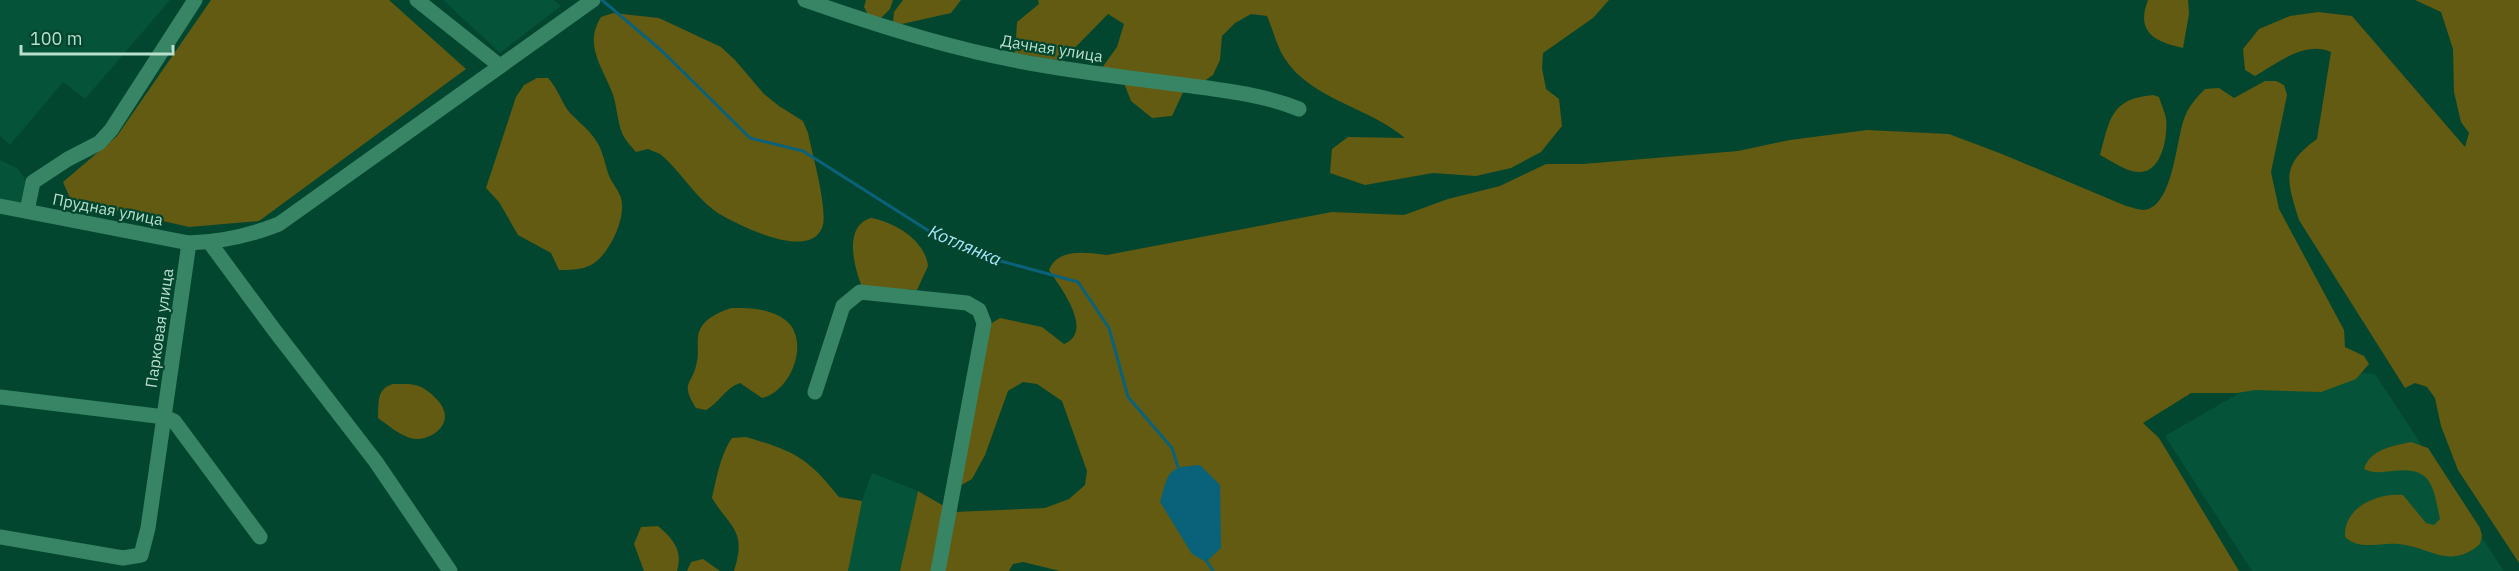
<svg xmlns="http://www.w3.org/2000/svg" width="2519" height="571" viewBox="0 0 2519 571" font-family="'IBM Plex Sans',sans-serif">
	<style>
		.built { fill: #055339 }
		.green { fill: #635b11 }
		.water { fill: #0a627a }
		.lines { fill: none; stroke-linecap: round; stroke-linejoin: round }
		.stream { stroke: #0a627a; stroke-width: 3 }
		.minor { stroke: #388565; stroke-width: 15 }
		.labels { text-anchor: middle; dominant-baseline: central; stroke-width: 4.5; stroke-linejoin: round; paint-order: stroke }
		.street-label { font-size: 16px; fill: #badfcc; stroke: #03462f }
		.water-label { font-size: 18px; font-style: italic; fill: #abe6fc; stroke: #03462f }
	</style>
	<rect width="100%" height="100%" fill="#03462f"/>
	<g class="built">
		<path d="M0,0H170L85,99L63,82L10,145L0,136Z"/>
		<path d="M443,0H554L561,6L500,53Z"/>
		<path d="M0,160L17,168L27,182L21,205L0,201Z"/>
		<path d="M2283,368L2375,374L2504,571H2252L2165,436Z"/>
		<path d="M872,473L918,491L900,571H848L862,501Z"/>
	</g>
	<g class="green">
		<path d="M211,0H389L466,69L259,221L189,227L71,200L63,182L117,136Z"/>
		<path d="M866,0H893L890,9L878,21L871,20L864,7Z"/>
		<path d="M903,0H961L951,13L902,24L893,22L894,12Z"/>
		<path d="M1038,0H1609L1593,18L1543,53L1542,68L1546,89L1559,99L1562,126L1541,152L1511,168L1476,176L1433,173L1365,185L1330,173L1332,149L1348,137L1405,138C1369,107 1312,100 1285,59C1277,47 1273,30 1267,16L1251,14L1235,23L1222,36L1220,60L1213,75L1200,84L1185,88L1172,116L1152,118L1131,101L1122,78L1099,72L1117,47L1124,24L1108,14L1062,61L1015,53L1017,22L1039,4Z"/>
		<path d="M2148,0H2188L2189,14L2183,48C2156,42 2135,33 2148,0Z"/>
		<path d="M2415,0H2519V563L2458,470L2441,426L2435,398L2427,387L2415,383L2405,388L2299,220C2287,181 2280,165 2317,139L2331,52C2305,40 2278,63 2255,76L2245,70L2243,49L2259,29L2290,16L2318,12L2352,16L2465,147L2469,133L2461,122L2454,92L2453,49L2441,12Z"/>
		<path d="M613,13L659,18L721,47L735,60L764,94L779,106L803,121L808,133C812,153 829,212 822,228C808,261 738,225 718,213C695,198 681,171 660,154L648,149L636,152C631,146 625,140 622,133C617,120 617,105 612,92C601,65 584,44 601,17Z"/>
		<path d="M537,78H548C557,88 560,98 567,109C572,117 588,128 595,139C603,150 604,161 608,173C611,182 618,189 621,198C625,213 617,234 609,246C596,268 583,270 559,270L551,253L518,235L499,202L486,188L516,97L524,85Z"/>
		<path d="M2265,81H2276L2284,85L2287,95L2271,172L2279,209L2344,330L2345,347L2364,356L2369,364L2356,379L2321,392L2255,390L2237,393H2191L2143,423L2159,438L2239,571H1060L1023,562L1013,564L1009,571H900L918,491L954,512L1045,508L1069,499L1085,485L1087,471L1062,401L1037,384L1023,382L1008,391L985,455L972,479L958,487L990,324L1000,318L1042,327L1064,344C1095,331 1060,287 1049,270C1058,247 1088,253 1107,255L1332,212L1404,215L1448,199L1500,186L1546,164H1583L1738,151L1790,140L1867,130L1949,134L2002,154L2126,206C2131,207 2139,210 2144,210C2173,207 2176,141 2184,119C2188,107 2196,98 2205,89L2219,88L2234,98Z"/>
		<path d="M2153,95L2159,97C2161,104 2165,112 2166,119C2168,136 2162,173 2139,172C2126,172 2112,161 2100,155C2110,118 2111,99 2153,95Z"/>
		<path d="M871,218C894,222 925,240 928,266L917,290L862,287C854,267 843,226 871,218Z"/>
		<path d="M731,308C749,308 765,308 781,317C813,335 793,391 762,398L740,383C725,388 719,403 706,410L696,408C679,381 693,386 697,361C699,354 697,345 698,337C700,320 717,313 731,308Z"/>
		<path d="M393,384C402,384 414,383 421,387C429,391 442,402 444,411C450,429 425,443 410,438C398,434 388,425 378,418C379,402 376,389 393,384Z"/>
		<path d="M746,437C794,451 807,457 839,497L862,501L848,571H734C747,530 731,529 712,498C716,480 721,453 732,438Z"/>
		<path d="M2411,442L2428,448L2480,528L2482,536L2480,544C2449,571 2429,546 2398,544C2380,542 2360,551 2345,537C2343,508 2377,492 2403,495L2426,523L2434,525L2440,519C2433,485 2432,466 2392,471C2381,472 2374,474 2364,469C2370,449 2393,446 2411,442Z"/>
		<path d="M658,526C673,539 683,550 677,571H644L634,544L641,527Z"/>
		<path d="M703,559L720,571H687L691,562Z"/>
	</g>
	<path class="water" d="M1200,465L1220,485L1221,548L1206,562L1192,554L1160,502C1169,471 1167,467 1200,465Z"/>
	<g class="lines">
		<g class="stream">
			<path d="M602,0L662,51L750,138L803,151L929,231L997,260L1078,282L1109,328L1128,397L1172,448L1179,470"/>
			<path d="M1206,560L1213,571"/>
		</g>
		<g class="minor">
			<path d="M417,0L500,66"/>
			<path d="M805,0C885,28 964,53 1047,66C1095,74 1144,80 1192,86C1229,91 1264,95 1299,109"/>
			<path d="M0,206L189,243C221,242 249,236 279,224L593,0"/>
			<path d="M27,211L33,182L68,159L99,143L111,130L195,0"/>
			<path d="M210,243L275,331L376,462L450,571"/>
			<path d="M815,392L843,306L860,292L967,303L979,310L984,323L938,571"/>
			<path d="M0,397L165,417L174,421L260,537"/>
			<path d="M0,537L123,558L141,555L148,528L189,243"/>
		</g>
	</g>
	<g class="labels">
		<g class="street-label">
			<text transform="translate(1052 48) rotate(9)">Дачная улица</text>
			<text transform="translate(108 209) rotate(11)">Прудная улица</text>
			<text transform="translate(159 328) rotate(-82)">Парковая улица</text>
		</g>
		<g class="water-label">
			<text transform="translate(965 245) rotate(23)">Котлянка</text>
		</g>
	</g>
	<path d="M21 45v9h152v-9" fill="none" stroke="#badfcc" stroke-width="3"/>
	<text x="30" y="45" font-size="18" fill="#badfcc" stroke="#03462f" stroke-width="4.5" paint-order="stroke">100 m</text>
</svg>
